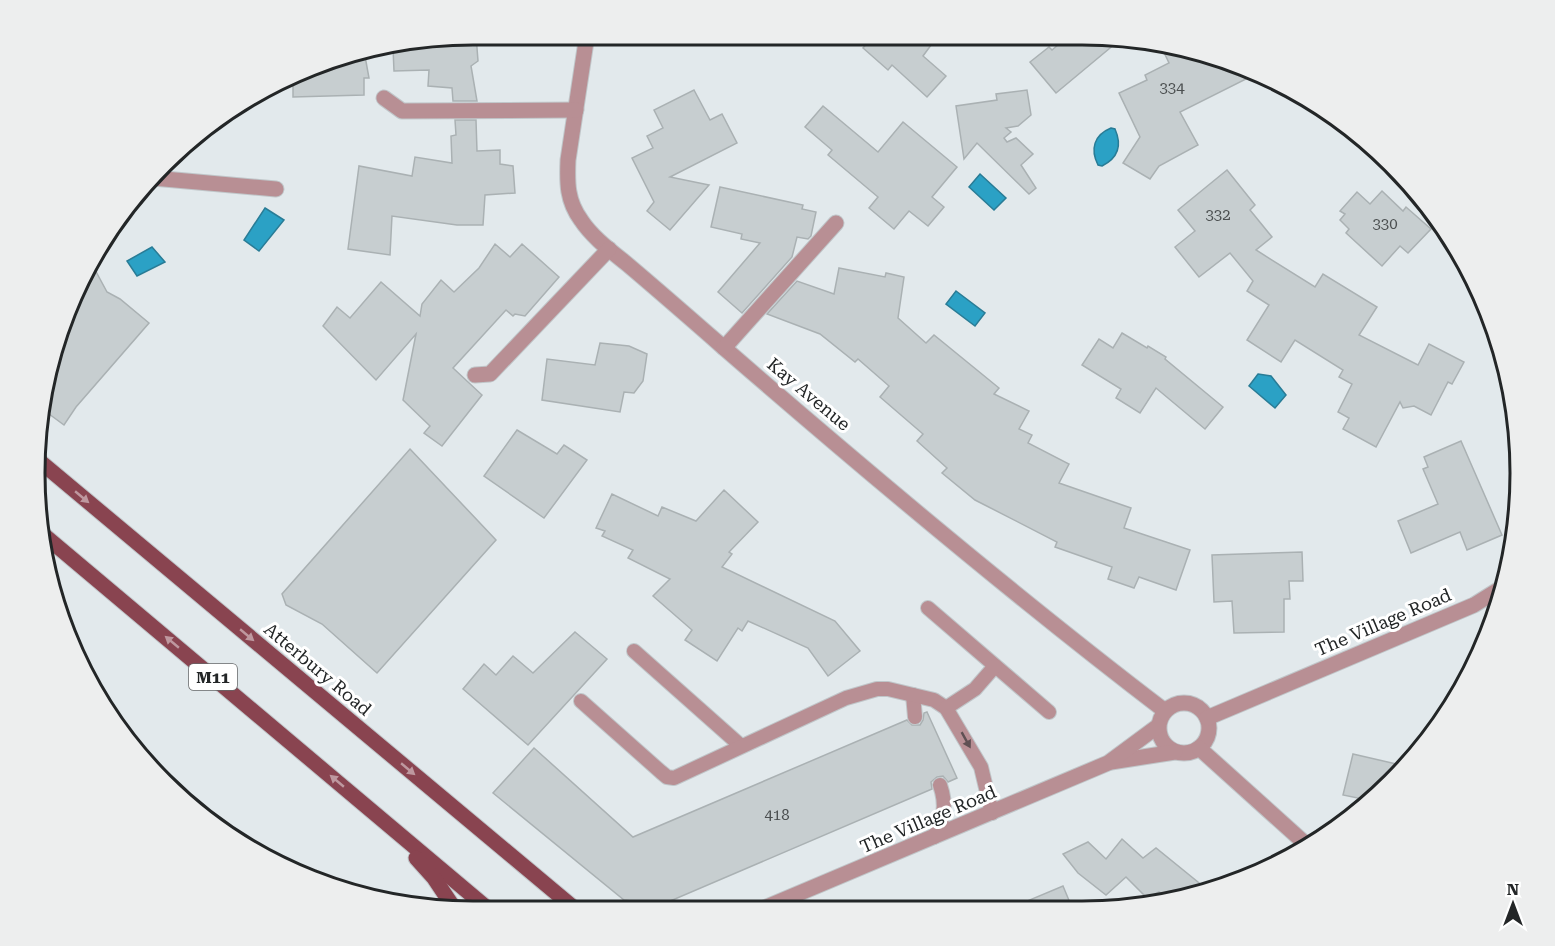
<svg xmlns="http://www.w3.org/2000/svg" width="1555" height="946" viewBox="0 0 1555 946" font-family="'Roboto Serif',serif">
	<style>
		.water { fill: #2ba1c5; stroke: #297c96; stroke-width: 1.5 }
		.building { fill: #c7ced0; stroke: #aab1b3; stroke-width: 1.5 }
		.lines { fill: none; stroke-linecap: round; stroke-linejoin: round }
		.lane-casing { stroke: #c0c6c9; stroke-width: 16 }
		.street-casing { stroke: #c0c6c9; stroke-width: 17 }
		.primary-casing { stroke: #c0c6c9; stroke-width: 17 }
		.lane { stroke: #b88f94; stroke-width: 14 }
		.street { stroke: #b88f94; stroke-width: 15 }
		.primary { stroke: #894450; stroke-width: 15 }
		.oneway { fill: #be989f }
		.oneway2 { fill: #5f5053 }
		.labels { text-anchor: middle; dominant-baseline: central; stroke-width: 6; stroke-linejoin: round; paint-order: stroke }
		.number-label { font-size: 15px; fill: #4c5051 }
		.shield { fill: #fff; stroke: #656768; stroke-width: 1.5 }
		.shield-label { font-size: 16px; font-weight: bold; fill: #232627 }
		.street-label { font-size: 18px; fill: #232627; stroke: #fff }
		.rim { fill: none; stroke: #232627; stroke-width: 3 }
	</style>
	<rect width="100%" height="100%" fill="#e2e9ec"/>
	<g class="water">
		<path d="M1111,128L1115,129C1122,145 1118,158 1102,166L1098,165C1090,149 1094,135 1111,128Z"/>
		<path d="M980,174L1006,198L994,210L969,187Z"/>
		<path d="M265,208L284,220L259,251L244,240Z"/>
		<path d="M152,247L165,262L137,276L127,261Z"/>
		<path d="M956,291L985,313L975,326L946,304Z"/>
		<path d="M1258,374L1271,376L1286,395L1275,408L1249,386Z"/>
	</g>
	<g class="building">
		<path d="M476,35L478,61L471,66L477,101H453L452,88L428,86L429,70L394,71L393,48Z"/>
		<path d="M872,37H937L923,56L946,76L927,97L892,65L888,70L863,48Z"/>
		<path d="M1066,38H1122L1056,93L1030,62L1049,47L1052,50Z"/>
		<path d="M1160,44L1249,68L1258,73L1180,112L1198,145L1159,166L1150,179L1123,163L1140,137L1119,93L1147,80L1145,75L1169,63Z"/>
		<path d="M341,56H365L369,78H364V95L293,97V78L332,58Z"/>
		<path d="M694,90L710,120L722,114L737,143L670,177L709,185L670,230L647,211L654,202L632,158L653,148L647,136L663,128L654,110Z"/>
		<path d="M1027,90L1031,115L1018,126L1006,128L1011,132L1004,138L1007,142L1016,138L1033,154L1021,165L1036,188L1029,194L977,143L964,159L956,106L997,100L996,94Z"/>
		<path d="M823,106L878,152L903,122L957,167L932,197L944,207L928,226L909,211L894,229L869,208L878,197L828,155L832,150L805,127Z"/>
		<path d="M455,120H476L477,151L500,150V164L513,166L515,193L485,195L483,225H457L392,216L390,255L348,249L359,166L412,176L415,157L452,163L451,136L456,135Z"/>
		<path d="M1227,170L1255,205L1250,210L1272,237L1256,250L1315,287L1323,274L1377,307L1359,335L1418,365L1429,344L1464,362L1452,384L1448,382L1431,415L1414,406L1403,408L1400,402L1376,447L1343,429L1349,418L1338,412L1352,384L1339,377L1343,370L1295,340L1281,362L1247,340L1269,305L1247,291L1253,281L1230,253L1199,277L1175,247L1195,231L1178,210Z"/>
		<path d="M720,187L803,205L802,209L816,212L811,236L808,239L797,237L792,257L742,313L718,292L760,243L741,239L742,234L711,227Z"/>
		<path d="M1382,191L1403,211L1406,207L1431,229L1408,253L1400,246L1382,266L1346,233L1349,229L1340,220L1345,214L1340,211L1357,192L1370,204Z"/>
		<path d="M495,244L510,257L522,244L559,277L525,316L515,314L513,316L506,310L453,368L482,395L442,446L424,433L430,426L403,400L416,334L376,380L323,326L337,307L350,318L381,282L420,316L422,304L441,280L454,292L479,268Z"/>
		<path d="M93,266L107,292L120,299L149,323L76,407L64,425L45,411L58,332Z"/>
		<path d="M839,268L885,277L886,273L904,277L898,318L926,343L934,335L999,388L994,394L1029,411L1019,429L1032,435L1028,443L1069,464L1059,483L1131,508L1124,528L1190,550L1176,590L1139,577L1134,588L1108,579L1112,567L1055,547L1057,542L975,500L942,473L947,468L917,441L923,434L880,397L889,386L858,359L855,362L820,334L767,314L797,281L834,294Z"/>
		<path d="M1122,333L1147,348L1148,346L1166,357L1165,359L1223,407L1205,429L1156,388L1140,413L1116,398L1121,389L1082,365L1099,339L1113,348Z"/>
		<path d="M600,343L629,346L647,354L643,381L634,393L624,392L620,412L542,400L547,359L595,365Z"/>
		<path d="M517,430L557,454L564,445L587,460L544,518L484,476Z"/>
		<path d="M1461,441L1502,535L1467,550L1460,532L1411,553L1398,521L1438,504L1423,469L1428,467L1424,457Z"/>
		<path d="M410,449L496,540L377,673L322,624L286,605L282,594Z"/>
		<path d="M724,490L758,522L729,552L732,554L722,567L835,621L860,651L828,676L808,648L748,621L742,631L738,628L717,661L685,640L692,630L653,596L670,579L628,558L633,550L602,536L605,531L596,528L612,494L658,516L662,507L696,521Z"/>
		<path d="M1302,552L1303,581H1289L1290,599H1284V632L1234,633L1232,601L1214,602L1212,555Z"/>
		<path d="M575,632L607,659L528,745L463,689L484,664L496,675L513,656L533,673Z"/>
		<path d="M927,712L957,778L948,782L943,776L937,777L931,782L932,789L661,905L624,900L493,793L534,748L633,837L907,720L912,725H920L923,720L924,713Z"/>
		<path d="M1353,754L1405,766L1372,801L1343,795Z"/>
		<path d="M1122,839L1143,858L1156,848L1209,891L1196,896L1169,901L1159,892L1147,898L1126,877L1106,895L1078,873L1063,854L1088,842L1106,859Z"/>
		<path d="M1063,886L1073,910H1006Z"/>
	</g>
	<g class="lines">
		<g class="lane-casing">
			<g id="lane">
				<path d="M928,608L1049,712"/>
				<path d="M634,651L741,746"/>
				<path d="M913,695L915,717"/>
				<path d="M581,701L661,772L667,777L674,778L846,698L877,689H888L934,700L946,708L981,767L992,813"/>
				<path d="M946,708L975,689L995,666"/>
				<path d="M934,837C944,820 947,805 940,785"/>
			</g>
		</g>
		<g class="street-casing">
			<g id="street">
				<path d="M587,35L568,160C567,183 567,201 581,220C592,237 611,251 627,264C659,291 691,319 723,347C867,472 1013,595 1165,711"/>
				<path d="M384,98L402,111L576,110"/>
				<path d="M153,178L276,189"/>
				<path d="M724,348L836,223"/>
				<path d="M475,375L490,374L609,249"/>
				<circle cx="1184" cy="728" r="25"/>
				<path d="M1207,718L1474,605L1506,585"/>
				<path d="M1199,748L1309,847"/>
				<path d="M1111,762L1175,752"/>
				<path d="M762,909L1108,763L1158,726"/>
			</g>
		</g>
		<g class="primary-casing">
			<g id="primary">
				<path d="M37,459L574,908"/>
				<path d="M45,536L487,908"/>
				<path d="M416,858L434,878L454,908"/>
			</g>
		</g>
		<use href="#lane" class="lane"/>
		<use href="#street" class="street"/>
		<use href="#primary" class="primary"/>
	</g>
	<defs><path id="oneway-solid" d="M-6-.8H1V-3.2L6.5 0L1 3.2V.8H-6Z" transform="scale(1.5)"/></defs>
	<g class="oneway">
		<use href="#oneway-solid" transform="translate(82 497) rotate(40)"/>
		<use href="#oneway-solid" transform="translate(247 635) rotate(40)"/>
		<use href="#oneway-solid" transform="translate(172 642) rotate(-140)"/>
		<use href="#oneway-solid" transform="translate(408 769) rotate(40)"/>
		<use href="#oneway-solid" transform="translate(337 781) rotate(-140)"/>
	</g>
	<use class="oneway2" href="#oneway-solid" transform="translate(966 740) rotate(61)"/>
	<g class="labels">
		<g class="number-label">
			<text x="1172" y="88">334</text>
			<text x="1218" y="215">332</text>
			<text x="1385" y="224">330</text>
			<text x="777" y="815">418</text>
		</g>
		<rect class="shield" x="189" y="664" width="48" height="26" rx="4.5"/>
		<g class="shield-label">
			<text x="213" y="677">M11</text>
		</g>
		<g class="street-label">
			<text transform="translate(809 394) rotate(40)">Kay Avenue</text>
			<text transform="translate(1383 622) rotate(-23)">The Village Road</text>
			<text transform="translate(318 669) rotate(40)">Atterbury Road</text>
			<text transform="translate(928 819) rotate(-23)">The Village Road</text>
		</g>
	</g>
	<path d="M0 0H1555V946H0ZM473 45H1082A428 428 0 0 1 1510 473V473A428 428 0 0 1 1082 901H473A428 428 0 0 1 45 473V473A428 428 0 0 1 473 45Z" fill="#edeeee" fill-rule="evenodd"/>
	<path class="rim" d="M473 45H1082A428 428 0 0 1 1510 473V473A428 428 0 0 1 1082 901H473A428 428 0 0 1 45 473V473A428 428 0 0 1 473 45Z"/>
	<g transform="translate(1513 904)" stroke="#ffffff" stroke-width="4.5" paint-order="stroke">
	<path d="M0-4.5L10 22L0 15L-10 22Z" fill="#232627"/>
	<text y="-9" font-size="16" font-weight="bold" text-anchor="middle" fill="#232627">N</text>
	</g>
</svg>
